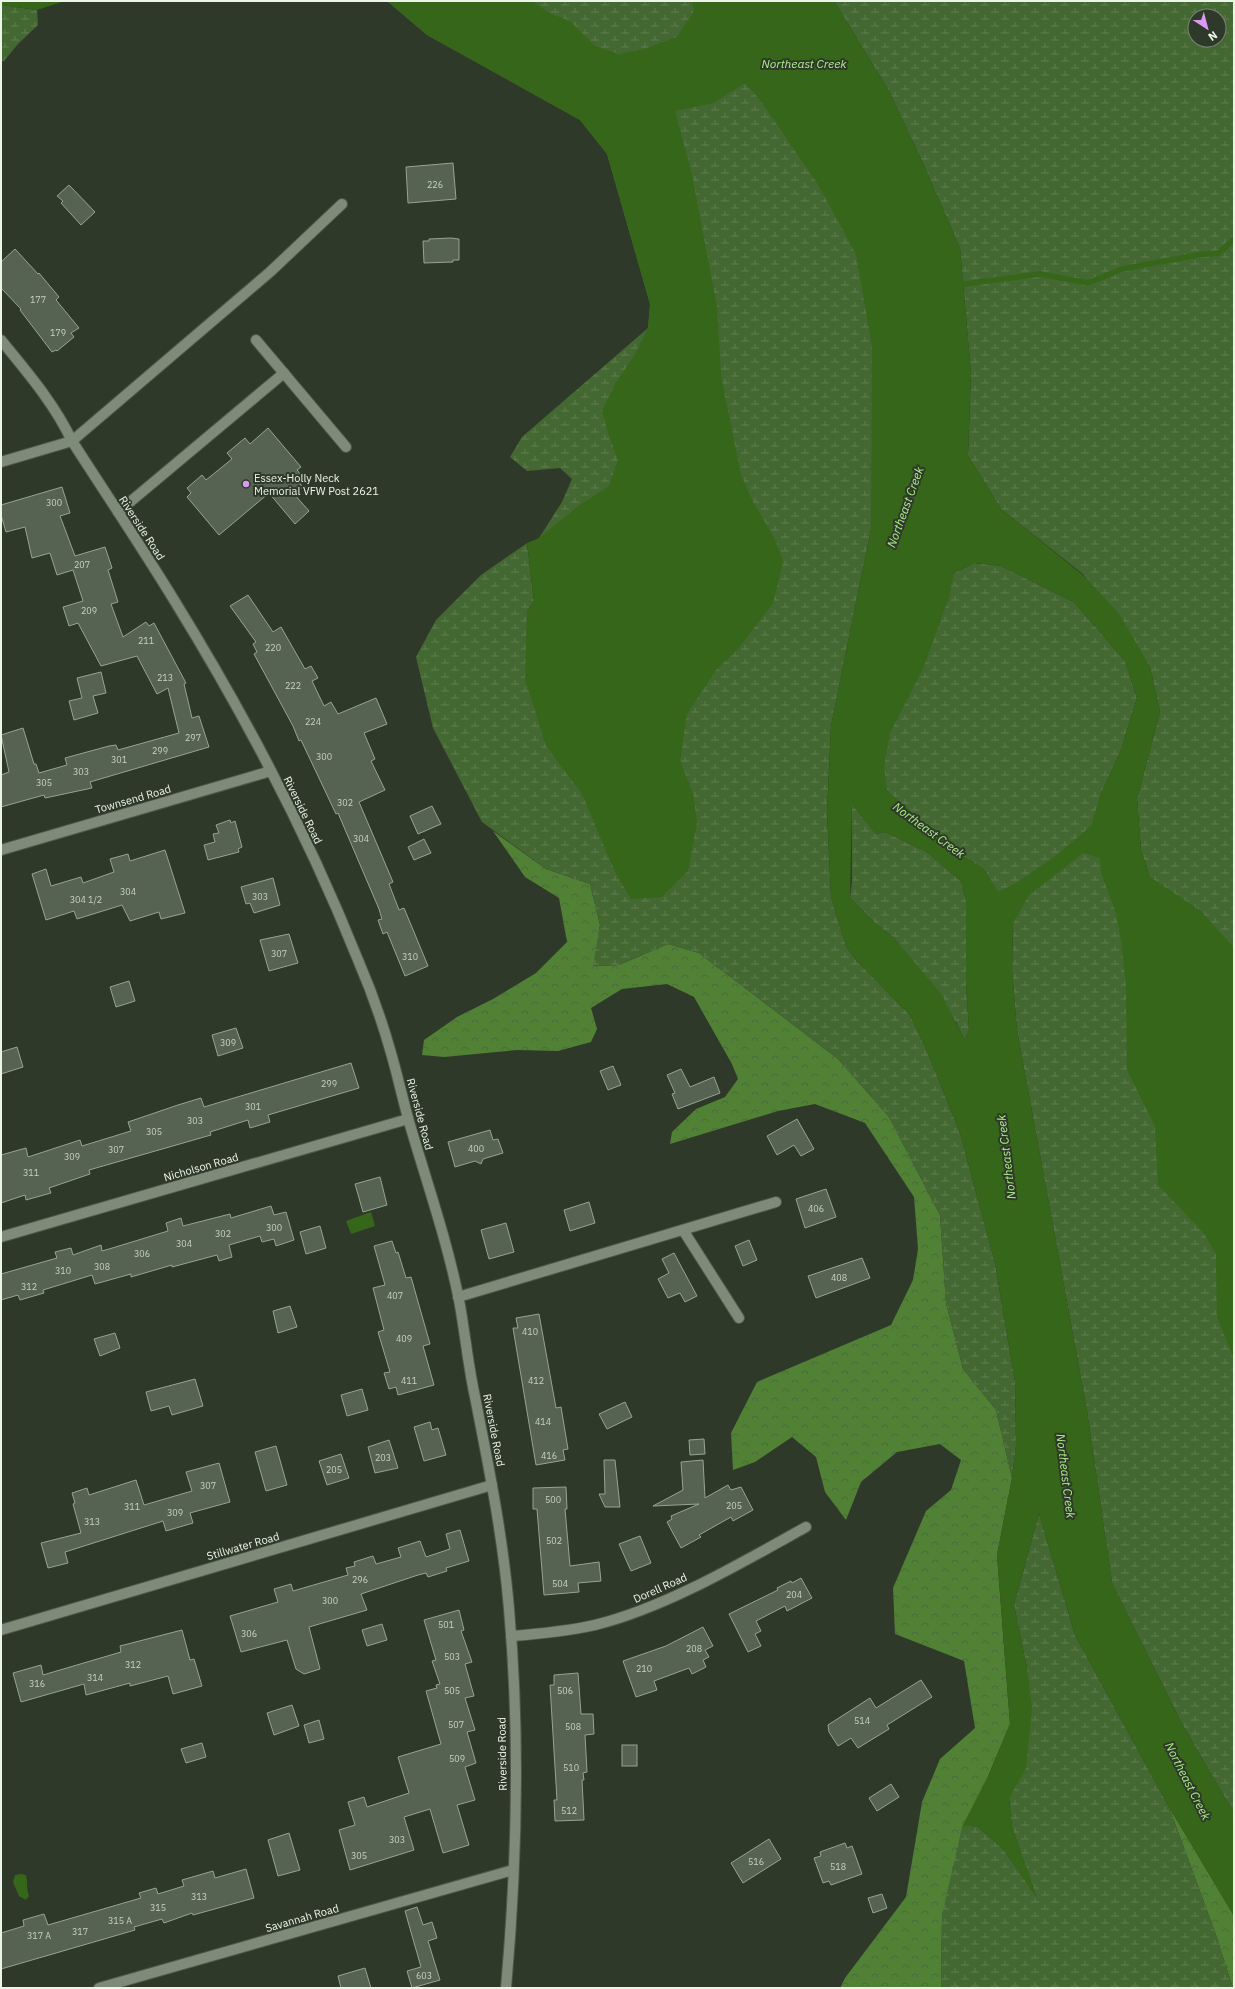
<svg xmlns="http://www.w3.org/2000/svg" width="1235" height="1989" viewBox="0 0 1235 1989" font-family="'IBM Plex Sans',sans-serif">
	<style>
		.forest { fill: url(#forest-crowns) }
		.wetland { fill: url(#wetland-marsh); fill-rule: evenodd }
		.water { fill: #366619; fill-rule: evenodd }
		.lines { fill: none; stroke-linecap: round; stroke-linejoin: round }
		.stream { stroke: #366619; stroke-width: 5.5 }
		.building { fill: #576352; stroke: #97a491 }
		.minor-casing { stroke: #4f584a; stroke-width: 12 }
		.minor { stroke: #7f8b79; stroke-width: 10 }
		.poi-dot { fill: #db99f5; stroke: #2f392a; stroke-width: 1.5 }
		.labels { text-anchor: middle; dominant-baseline: central; stroke-width: 4; stroke-linejoin: round; paint-order: stroke }
		.number-label { font-size: 9px; fill: #c8d0c4 }
		.poi-label { font-size: 11px; fill: #edf4ea; stroke: #2f392a; text-anchor: start }
		.street-label { font-size: 11px; fill: #edf4ea; stroke: #2f392a }
		.water-label { font-size: 12px; font-style: italic; fill: #abf08a; stroke: #2f392a }
	</style>
	<defs>
		<pattern id="forest-crowns" width="20" height="18" patternUnits="userSpaceOnUse"><rect width="20" height="18" fill="#508135"/><path d="M2 6a3 3 0 1 1 6 0M12 15a3 3 0 1 1 6 0" fill="none" stroke="#4c683d"/></pattern>
		<pattern id="wetland-marsh" width="20" height="14" patternUnits="userSpaceOnUse"><rect width="20" height="14" fill="#446832"/><path d="M1 5h8M5 5V1M11 12h8M15 12V8" fill="none" stroke="#5f7e50"/></pattern>
	</defs>
	<rect width="100%" height="100%" fill="#2f392a"/>
	<g class="forest">
		<path d="M493,831L546,869L590,884L600,925L594,966L619,965L668,944L699,953L838,1059L889,1117L940,1215L946,1303L963,1369L996,1410L1012,1478L997,1555L1010,1724L989,1774L942,1915L941,1988H840L845,1978L906,1897L922,1802L940,1759L975,1728L964,1661L895,1634L893,1588L926,1511L951,1490L961,1460L940,1444L897,1452L861,1482L846,1520L825,1492L816,1457L792,1437L755,1462L733,1470L731,1433L757,1382L891,1325L913,1280L918,1249L914,1197L865,1123L815,1104L778,1111L670,1144L672,1132L696,1109L725,1097L738,1079L732,1064L694,997L667,984L622,989L591,1008L597,1029L591,1042L558,1051L517,1050L444,1057L422,1055L424,1040L457,1017L493,999L536,973L567,942L559,898L525,877Z"/>
		<path d="M1169,1807L1234,1916V1988H1233L1216,1935Z"/>
	</g>
	<g class="wetland">
		<path d="M387,1H409L450,32L575,101L605,125L670,199L680,243L693,323L703,332L704,311L684,204L654,123L618,121L602,98L497,44L433,1H745L761,23L834,153L858,225L888,300L882,330L872,346V358L901,319L918,391L919,415L890,463L871,513V529L831,726L827,812L831,897L846,946L856,960L910,1015L927,1051L960,1133L995,1263L1015,1382L1016,1446L1012,1478L996,1410L963,1369L946,1303L940,1215L889,1117L838,1059L699,953L668,944L619,965L593,966L600,925L590,884L546,869L482,822L433,728L416,657L436,620L481,575L527,543L534,601L527,611L554,606L534,560L539,538L562,502L572,479L560,468L527,471L510,457L522,437L648,328L650,304L607,154L580,120L427,35ZM728,53L738,54L740,58L631,77H605C629,55 696,54 728,53Z"/>
		<path d="M834,1H1234V1813L1182,1724L1112,1583L1087,1411L1017,1030L1012,971L1013,924L985,870L955,851L887,791L872,724L954,573L974,563L1001,566L1074,602L1125,661L1137,698L1121,750L1100,796L1150,877L1141,850L1137,799L1160,712L1150,667L1084,575L1001,509L968,456L971,373L960,248L922,161L889,91ZM1195,16H1219V40H1195Z"/>
		<path d="M1,5L37,10L38,25L18,44L4,61H1Z"/>
		<path d="M852,804L876,834L885,832L927,852L961,881L966,901V982L969,1031L964,1039L956,1022L894,938L875,923L850,898L852,882Z"/>
		<path d="M1039,1513L1075,1635L1169,1807L1216,1935L1233,1988H941L942,1915L962,1827L977,1826L1003,1849L1036,1896L1012,1827L1009,1799L1027,1668L1014,1605Z"/>
	</g>
	<g class="water">
		<path d="M1,1H65L37,10L1,5Z"/>
		<path d="M387,1H532L549,13L570,21L595,46L619,54L644,49L677,37L694,11L692,1H834L889,91L922,161L960,248L971,373L968,456L1001,509L1084,576L1120,615L1150,667L1160,712L1137,799L1141,850L1150,877L1201,911L1234,948V1359L1217,1317L1216,1254L1203,1232L1158,1185L1155,1126L1127,1070L1126,985L1121,939L1115,910L1101,873L1100,858L1083,853L1028,896L1013,924L1012,971L1017,1030L1087,1411L1112,1583L1182,1724L1234,1813V1916L1169,1807L1075,1635L1039,1513L1014,1605L1027,1668L1032,1708L1026,1768L1009,1799L1012,1827L1037,1898L1003,1849L977,1826L962,1827L989,1774L1010,1724L997,1555L1012,1478L1016,1446L1015,1382L995,1263L960,1133L927,1051L910,1015L856,960L846,946L831,897L827,812L831,726L871,529V513L872,346L856,254L817,183L760,100L745,83L713,103L675,111L692,175L717,307L721,376L741,475L753,502L775,539L783,562L773,603L738,649L716,670L687,714L680,761L693,793L697,822L688,871L662,897L631,899L615,872L582,794L546,746L525,679L527,611L534,601L527,543L539,538L580,505L609,486L618,460L607,430L602,411L615,384L635,354L648,328L650,304L607,154L580,120L427,35ZM974,563L1001,566L1074,602L1125,661L1137,698L1121,750L1100,796L1091,826L1053,858L1016,883L998,892L985,870L955,851L887,791L884,767L890,733L923,669L949,597L954,573ZM852,805L876,834L885,832L927,852L961,881L966,901V982L969,1031L964,1039L942,995L894,938L875,923L850,898Z"/>
		<path d="M371,1212L375,1226L351,1234L346,1221Z"/>
		<path d="M21,1874L26,1875C28,1882 26,1888 29,1896L26,1900L19,1896L13,1882L15,1875Z"/>
	</g>
	<g class="lines">
		<path class="stream" d="M957,285L1040,274L1088,283L1122,269L1197,255L1219,253L1234,239"/>
	</g>
	<g class="building">
		<path d="M453,163L456,199L408,203L406,167Z"/>
		<path d="M69,185L95,212L81,225L61,203L63,201L57,196Z"/>
		<path d="M451,238L459,239V260H453V262L424,263L423,241H429V239Z"/>
		<path d="M15,249L38,274L39,273L59,297L56,300L79,328L71,333L74,337L57,351L56,350L52,352L20,310L21,309L1,288V262Z"/>
		<path d="M268,428L301,467L297,470L301,475L296,479L303,487L294,494L309,511L295,524L269,493L219,535L187,497L191,493L187,488L202,475L206,480L232,459L227,453L245,438L250,444Z"/>
		<path d="M62,487L70,513L60,516L75,556L105,547L112,568L108,570L118,602L111,604L123,637L146,622L149,626L154,623L186,683L184,684L192,718L199,716L209,747L90,782L92,788L45,798L44,795L1,807V775L9,772L1,735L23,728L34,764H36L39,773L67,765L65,758L109,746L116,745L118,750L179,733L168,688L157,694L137,656L101,666L78,623L69,626L63,607L83,601L73,570L57,575L50,553L32,558L25,527L6,532L1,515V505Z"/>
		<path d="M248,595L273,632L281,627L305,669L311,666L318,678L312,681L324,706L331,702L338,714L376,698L387,724L364,733L375,759L371,761L385,790L359,802L393,882L389,884L399,910L404,908L428,966L405,976L387,932L383,934L378,920L382,919L379,909L338,813L336,814L301,740L299,741L293,726L254,654L257,652L253,644L256,642L230,606Z"/>
		<path d="M101,672L106,693L93,696L98,713L74,720L69,701L82,698L77,678Z"/>
		<path d="M432,806L441,824L418,834L410,816Z"/>
		<path d="M230,820L231,823L235,821L242,847L238,849L239,852L208,860L204,845L215,842L213,834L219,833L216,825Z"/>
		<path d="M424,839L431,853L414,860L408,847Z"/>
		<path d="M165,850L185,913L161,919L159,912L130,921L122,905L77,919L74,911L46,920L32,874L46,869L51,886L81,877L83,883L114,872L110,859L128,854L130,861Z"/>
		<path d="M273,878L280,905L254,913L250,903L246,904L241,887Z"/>
		<path d="M289,934L298,963L269,971L260,940Z"/>
		<path d="M129,981L135,1001L116,1007L110,987Z"/>
		<path d="M236,1028L243,1048L218,1056L212,1035Z"/>
		<path d="M17,1047L23,1067L1,1074V1052Z"/>
		<path d="M351,1063L359,1088L268,1115L270,1122L250,1128L248,1120L210,1132L211,1135L89,1170L90,1174L49,1188L51,1193L26,1200L25,1195L1,1203V1155L26,1148L28,1157L80,1140L82,1146L131,1131L128,1122L178,1105L201,1098L204,1107Z"/>
		<path d="M613,1066L621,1085L608,1090L600,1071Z"/>
		<path d="M681,1069L690,1087L714,1077L720,1093L678,1109L672,1094L675,1093L667,1075Z"/>
		<path d="M797,1119L814,1149L801,1156L794,1145L777,1155L767,1136Z"/>
		<path d="M490,1130L493,1140L498,1139L503,1153L483,1159L481,1164L475,1161L455,1167L448,1142Z"/>
		<path d="M380,1177L387,1205L363,1212L355,1184Z"/>
		<path d="M826,1189L836,1217L805,1228L796,1199Z"/>
		<path d="M589,1202L595,1223L570,1231L564,1210Z"/>
		<path d="M271,1206L274,1215L286,1212L294,1240L276,1246L274,1239L262,1242L260,1236L229,1245L232,1257L219,1261L217,1255L172,1267V1265L131,1277V1274L95,1284L92,1275L43,1290L44,1293L20,1300L18,1295L1,1300V1274L57,1258L55,1252L71,1248L73,1255L101,1245L102,1251L109,1249L168,1231L166,1223L181,1218L183,1226L230,1214L231,1218Z"/>
		<path d="M506,1223L514,1252L489,1259L481,1230Z"/>
		<path d="M320,1226L326,1248L306,1254L300,1232Z"/>
		<path d="M749,1240L757,1260L743,1266L735,1246Z"/>
		<path d="M392,1241L396,1253L398,1252L406,1278L411,1277L430,1344L423,1346L434,1385L398,1395L396,1387L389,1389L384,1373L390,1372L378,1332L384,1330L373,1288L385,1285L374,1246Z"/>
		<path d="M674,1253L697,1296L685,1302L680,1293L668,1298L658,1279L669,1273L662,1259Z"/>
		<path d="M862,1258L870,1278L816,1298L808,1276Z"/>
		<path d="M290,1306L297,1327L278,1333L273,1311Z"/>
		<path d="M539,1314L556,1408L561,1407L568,1449L563,1450L565,1460L536,1465L513,1328H518L516,1318Z"/>
		<path d="M115,1333L120,1348L100,1356L94,1339Z"/>
		<path d="M195,1379L203,1406L172,1415L169,1406L151,1411L146,1392Z"/>
		<path d="M362,1389L368,1410L347,1416L341,1395Z"/>
		<path d="M625,1402L632,1417L607,1429L599,1414Z"/>
		<path d="M430,1422L432,1430L438,1428L446,1455L424,1461L414,1427Z"/>
		<path d="M704,1439L705,1454L690,1455L689,1440Z"/>
		<path d="M389,1440L398,1468L375,1473L368,1447Z"/>
		<path d="M276,1446L287,1485L266,1491L255,1452Z"/>
		<path d="M341,1454L349,1478L327,1485L319,1461Z"/>
		<path d="M604,1460H615L620,1507H605L599,1494H605Z"/>
		<path d="M703,1460L705,1498L728,1485L731,1490L741,1487L753,1510L733,1521L731,1517L699,1535L701,1537L681,1548L667,1522L672,1519L671,1516L699,1504L653,1506L683,1490L681,1462Z"/>
		<path d="M219,1463L230,1502L190,1513L193,1523L166,1531L163,1521L65,1552L68,1563L48,1568L41,1543L81,1533L73,1504L75,1503L72,1493L87,1488L89,1495L136,1480L144,1505L192,1491L186,1472Z"/>
		<path d="M566,1487L567,1509H565L570,1566L599,1562L601,1581L578,1583L579,1592L544,1595L537,1509H533V1488Z"/>
		<path d="M460,1530L469,1561L446,1568L447,1571L428,1577L426,1573L418,1575L361,1594L367,1610L309,1627L320,1669L304,1674L296,1669L287,1640L241,1652L230,1616L278,1602L274,1589L291,1584L293,1591L348,1575L346,1568L355,1566L354,1562L373,1556L376,1564L401,1557L398,1548L420,1541L426,1557L450,1549L446,1534Z"/>
		<path d="M640,1536L651,1563L631,1571L619,1544Z"/>
		<path d="M801,1578L812,1598L787,1611L785,1606L756,1621L761,1631L755,1634L761,1646L748,1652L729,1614L778,1590L777,1588L791,1581L792,1583Z"/>
		<path d="M459,1610L464,1630L461,1631L472,1662L465,1664L474,1696L465,1698L475,1730L467,1732L476,1763L465,1767L475,1800L457,1805L469,1845L443,1853L430,1809L404,1817L414,1850L350,1870L339,1830L355,1825L348,1802L364,1797L367,1807L409,1793L398,1757L441,1744L426,1691L437,1688L436,1685L440,1684L432,1661L436,1660L424,1620Z"/>
		<path d="M382,1624L387,1640L367,1646L362,1630Z"/>
		<path d="M703,1627L713,1646L705,1650L709,1657L703,1660L706,1667L692,1674L689,1668L654,1681L657,1690L636,1697L623,1661L666,1646Z"/>
		<path d="M182,1630L190,1660L194,1659L202,1686L173,1694L168,1676L130,1686V1683L86,1695L84,1684L21,1702L13,1673L41,1665L43,1675L121,1652L120,1646Z"/>
		<path d="M578,1673L581,1714H593L594,1734L585,1735L587,1772L583,1773L584,1780H582L584,1820L555,1821L554,1800H557L550,1685H554V1675Z"/>
		<path d="M921,1680L932,1697L887,1725L889,1729L858,1748L851,1738L838,1746L829,1732L828,1725L870,1698L876,1708Z"/>
		<path d="M292,1705L299,1726L274,1735L267,1713Z"/>
		<path d="M319,1720L324,1739L309,1743L304,1725Z"/>
		<path d="M202,1743L206,1757L186,1763L181,1749Z"/>
		<rect x="622" y="1745" width="15" height="21"/>
		<path d="M891,1784L899,1797L877,1811L869,1798Z"/>
		<path d="M289,1833L300,1870L278,1876L268,1840Z"/>
		<path d="M769,1839L781,1859L743,1883L731,1863Z"/>
		<path d="M845,1843L847,1848L852,1846L862,1874L831,1885L829,1881L823,1883L814,1858L821,1856L820,1852Z"/>
		<path d="M246,1869L254,1898L193,1915L192,1913L164,1923L162,1919L134,1927L135,1930L1,1969V1933L24,1926L23,1920L44,1914L48,1925L141,1898L139,1893L156,1888L158,1894L184,1886L182,1880L213,1871L215,1878Z"/>
		<path d="M882,1894L887,1908L873,1913L868,1898Z"/>
		<path d="M417,1907L423,1925L432,1922L437,1938L428,1941L440,1980L412,1988L407,1971L421,1967L405,1911Z"/>
		<path d="M365,1968L371,1988H341L338,1976Z"/>
	</g>
	<g class="lines">
		<g class="minor-casing">
			<g id="minor">
				<path d="M1,340C27,372 54,403 72,441C106,494 141,546 174,600C245,715 308,835 358,960C371,990 382,1021 391,1053C398,1077 403,1101 410,1125C427,1183 447,1240 459,1300C465,1332 468,1365 475,1397C489,1468 503,1537 509,1609C520,1733 517,1864 506,1988"/>
				<path d="M256,340L346,447"/>
				<path d="M1,462L72,441L270,272L342,204"/>
				<path d="M118,512L284,373"/>
				<path d="M1,850L271,771"/>
				<path d="M683,1230L739,1318"/>
				<path d="M1,1237L408,1119"/>
				<path d="M458,1297L776,1202"/>
				<path d="M1,1630L492,1485"/>
				<path d="M511,1636C539,1634 568,1631 595,1625C665,1608 743,1562 806,1527"/>
				<path d="M99,1988L513,1870"/>
			</g>
		</g>
		<use href="#minor" class="minor"/>
	</g>
	<circle class="poi-dot" cx="246" cy="484" r="4"/>
	<g class="labels">
		<g class="number-label">
			<text x="435" y="184">226</text>
			<text x="38" y="299">177</text>
			<text x="58" y="332">179</text>
			<text x="54" y="502">300</text>
			<text x="82" y="564">207</text>
			<text x="89" y="610">209</text>
			<text x="146" y="640">211</text>
			<text x="273" y="647">220</text>
			<text x="165" y="677">213</text>
			<text x="293" y="685">222</text>
			<text x="313" y="721">224</text>
			<text x="193" y="737">297</text>
			<text x="160" y="750">299</text>
			<text x="324" y="756">300</text>
			<text x="119" y="759">301</text>
			<text x="81" y="771">303</text>
			<text x="44" y="782">305</text>
			<text x="345" y="802">302</text>
			<text x="361" y="838">304</text>
			<text x="128" y="891">304</text>
			<text x="260" y="896">303</text>
			<text x="86" y="899">304 1/2</text>
			<text x="279" y="953">307</text>
			<text x="410" y="956">310</text>
			<text x="228" y="1042">309</text>
			<text x="329" y="1083">299</text>
			<text x="253" y="1106">301</text>
			<text x="195" y="1120">303</text>
			<text x="154" y="1131">305</text>
			<text x="476" y="1148">400</text>
			<text x="116" y="1149">307</text>
			<text x="72" y="1156">309</text>
			<text x="31" y="1172">311</text>
			<text x="816" y="1208">406</text>
			<text x="274" y="1227">300</text>
			<text x="223" y="1233">302</text>
			<text x="184" y="1243">304</text>
			<text x="142" y="1253">306</text>
			<text x="102" y="1266">308</text>
			<text x="63" y="1270">310</text>
			<text x="839" y="1277">408</text>
			<text x="29" y="1286">312</text>
			<text x="395" y="1295">407</text>
			<text x="530" y="1331">410</text>
			<text x="404" y="1338">409</text>
			<text x="409" y="1380">411</text>
			<text x="536" y="1380">412</text>
			<text x="543" y="1421">414</text>
			<text x="549" y="1455">416</text>
			<text x="383" y="1457">203</text>
			<text x="334" y="1469">205</text>
			<text x="208" y="1485">307</text>
			<text x="553" y="1499">500</text>
			<text x="734" y="1505">205</text>
			<text x="132" y="1506">311</text>
			<text x="175" y="1512">309</text>
			<text x="92" y="1521">313</text>
			<text x="554" y="1540">502</text>
			<text x="360" y="1579">296</text>
			<text x="560" y="1583">504</text>
			<text x="794" y="1594">204</text>
			<text x="330" y="1600">300</text>
			<text x="446" y="1624">501</text>
			<text x="249" y="1633">306</text>
			<text x="694" y="1648">208</text>
			<text x="452" y="1656">503</text>
			<text x="133" y="1664">312</text>
			<text x="644" y="1668">210</text>
			<text x="95" y="1677">314</text>
			<text x="37" y="1683">316</text>
			<text x="452" y="1690">505</text>
			<text x="565" y="1690">506</text>
			<text x="862" y="1720">514</text>
			<text x="456" y="1724">507</text>
			<text x="573" y="1726">508</text>
			<text x="457" y="1758">509</text>
			<text x="571" y="1767">510</text>
			<text x="569" y="1810">512</text>
			<text x="397" y="1839">303</text>
			<text x="359" y="1855">305</text>
			<text x="756" y="1861">516</text>
			<text x="838" y="1866">518</text>
			<text x="199" y="1896">313</text>
			<text x="158" y="1907">315</text>
			<text x="120" y="1920">315 A</text>
			<text x="80" y="1931">317</text>
			<text x="39" y="1935">317 A</text>
			<text x="424" y="1975">603</text>
		</g>
		<g class="poi-label">
			<text x="254" y="478">Essex-Holly Neck<tspan x="254" dy="13">Memorial VFW Post 2621</tspan></text>
		</g>
		<g class="street-label">
			<text transform="translate(142 528) rotate(57)">Riverside Road</text>
			<text transform="translate(133 799) rotate(-16)">Townsend Road</text>
			<text transform="translate(303 810) rotate(64)">Riverside Road</text>
			<text transform="translate(420 1114) rotate(75)">Riverside Road</text>
			<text transform="translate(201 1167) rotate(-16)">Nicholson Road</text>
			<text transform="translate(494 1430) rotate(79)">Riverside Road</text>
			<text transform="translate(243 1546) rotate(-16)">Stillwater Road</text>
			<text transform="translate(660 1588) rotate(-24)">Dorell Road</text>
			<text transform="translate(502 1754) rotate(-91)">Riverside Road</text>
			<text transform="translate(302 1918) rotate(-16)">Savannah Road</text>
		</g>
		<g class="water-label">
			<text x="804" y="63">Northeast Creek</text>
			<text transform="translate(905 507) rotate(-70)">Northeast Creek</text>
			<text transform="translate(929 830) rotate(36)">Northeast Creek</text>
			<text transform="translate(1006 1157) rotate(-97)">Northeast Creek</text>
			<text transform="translate(1066 1476) rotate(83)">Northeast Creek</text>
			<text transform="translate(1188 1781) rotate(63)">Northeast Creek</text>
		</g>
	</g>
	<rect width="1235" height="1989" fill="none" stroke="#edf4ea" stroke-width="4"/>
	<g transform="translate(1207 28) rotate(144)"><circle r="19" fill="#2f392a" stroke="#7b8477"/>
	<path d="M0-3L7 15L0 10L-7 15Z" fill="#db99f5"/>
	<text y="-6" font-size="11" font-weight="bold" text-anchor="middle" fill="#edf4ea">N</text>
	</g>
</svg>
